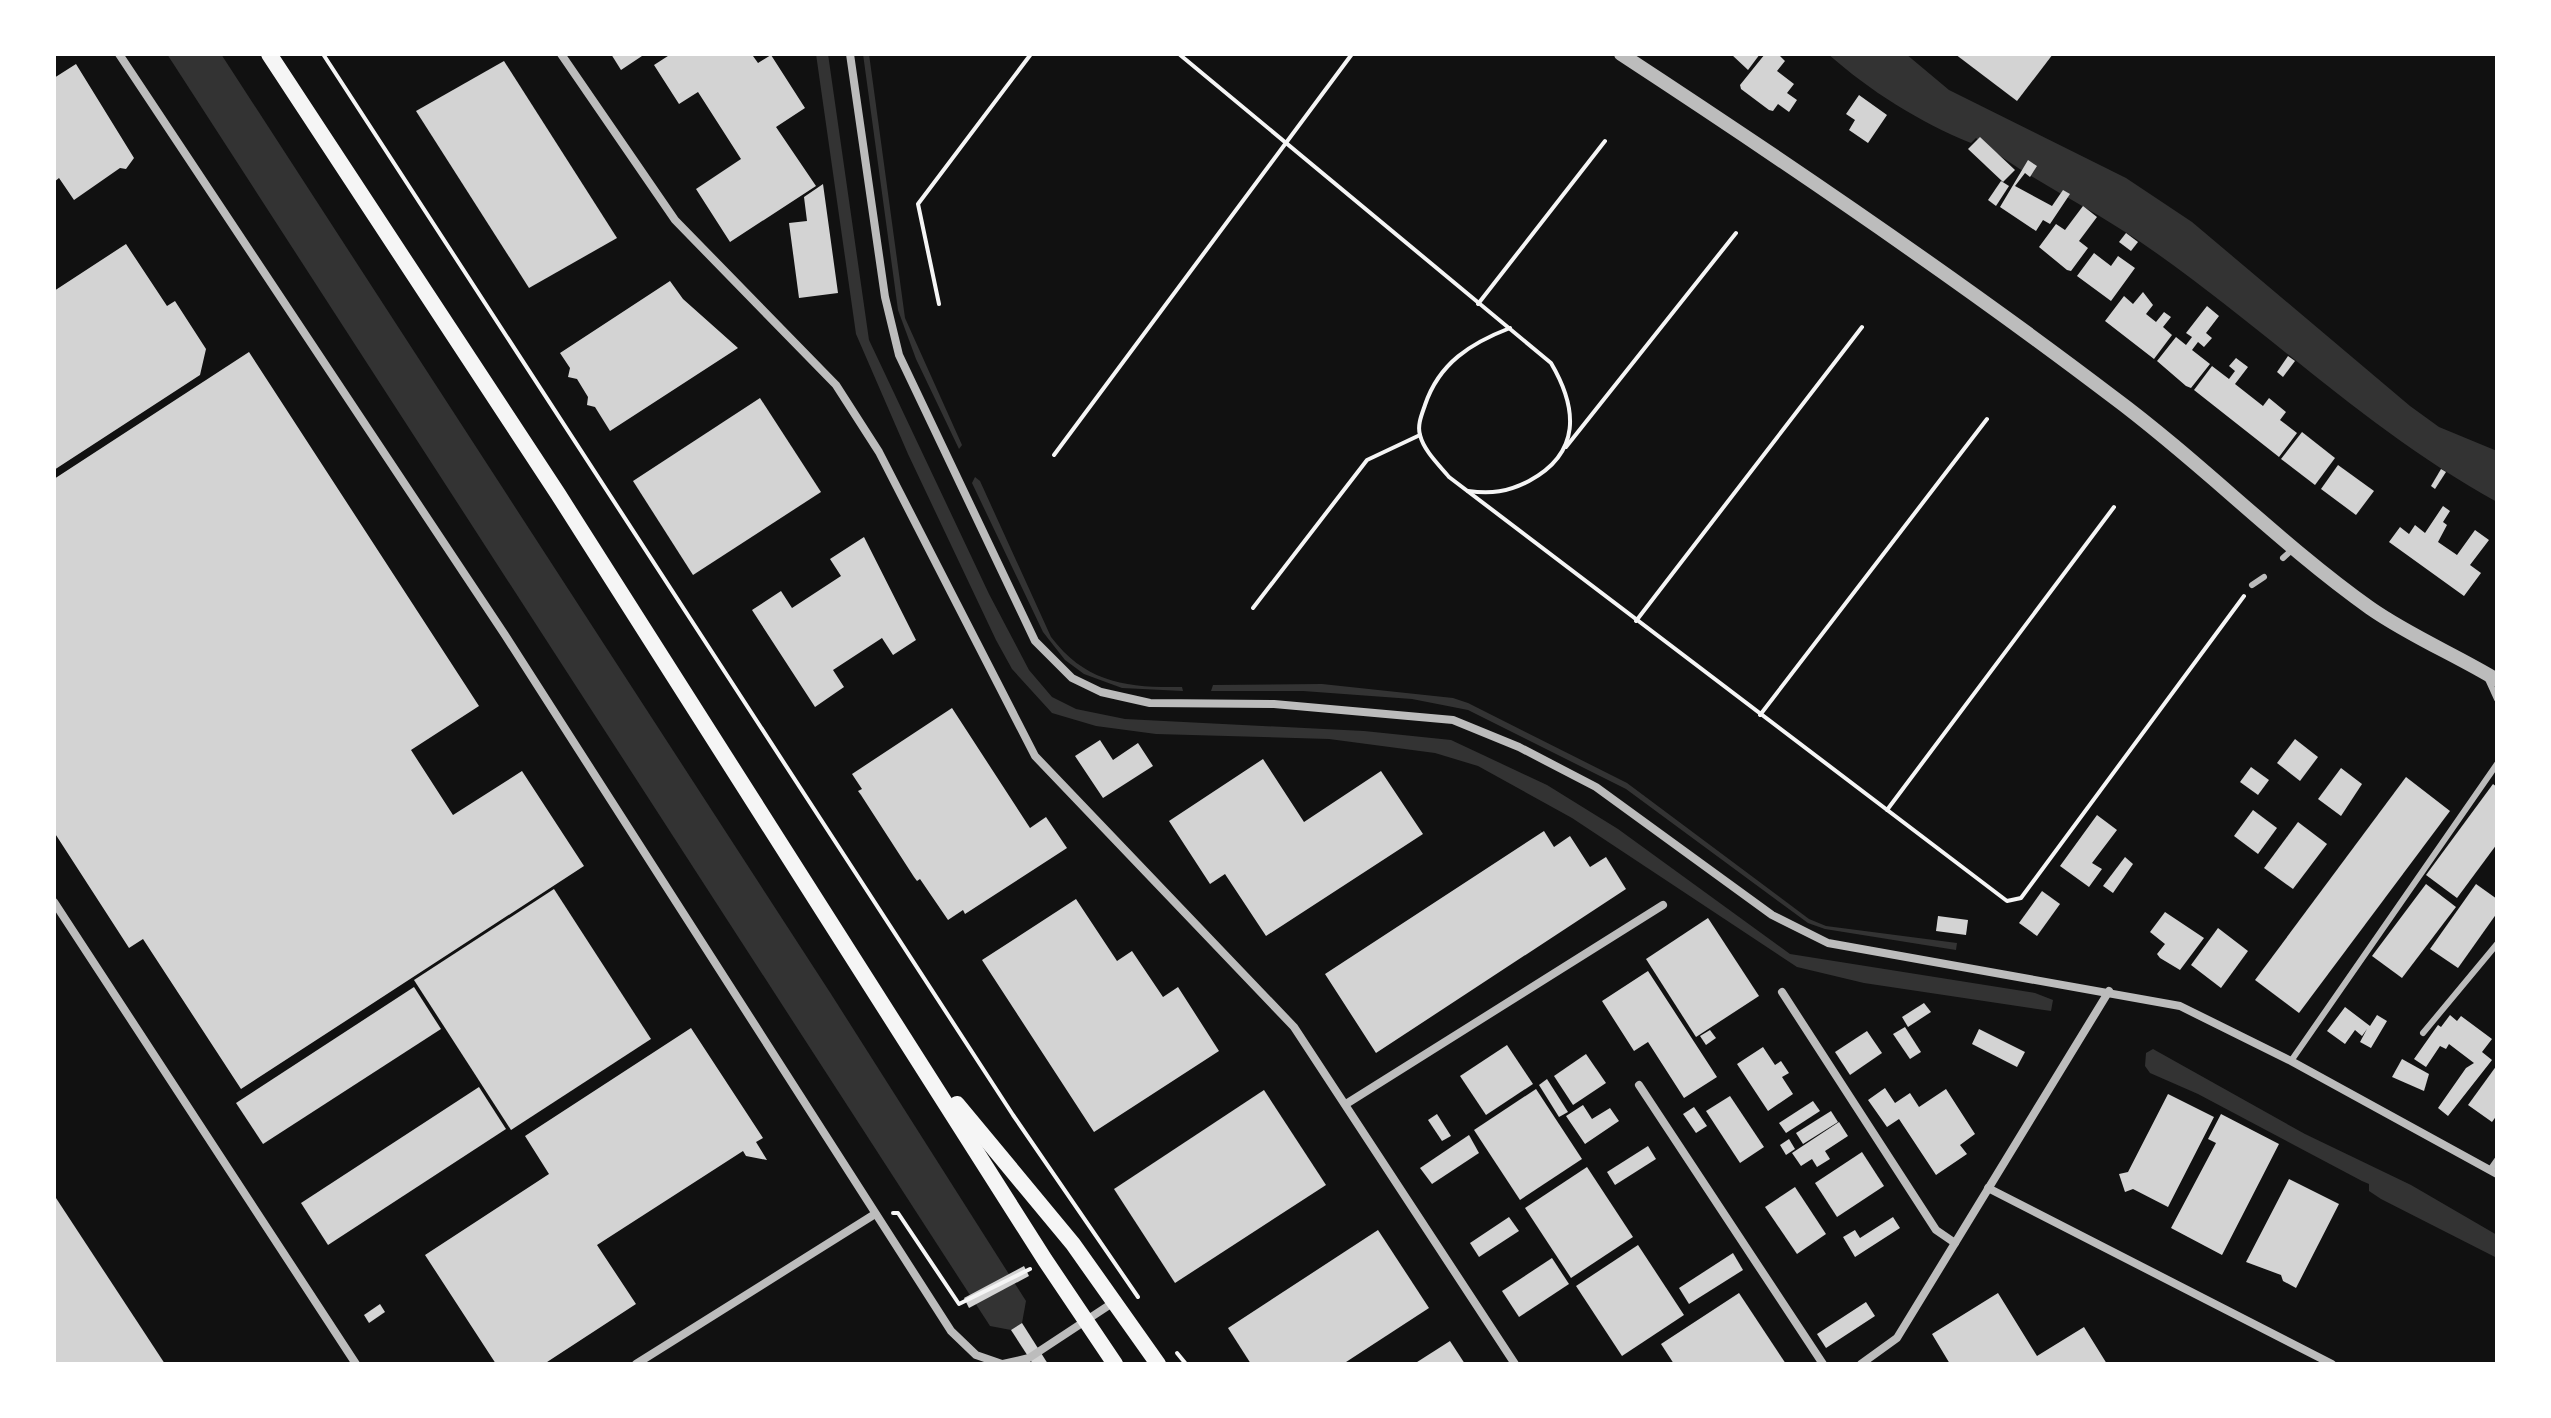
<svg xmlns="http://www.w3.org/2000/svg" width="2551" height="1418" viewBox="0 0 2551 1418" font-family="'Alegreya Sans',sans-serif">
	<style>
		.water { fill: #333 }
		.building { fill: #d3d3d3 }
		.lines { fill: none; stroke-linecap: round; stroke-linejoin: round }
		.path { stroke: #f5f5f5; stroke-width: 4 }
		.service { stroke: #bcbcbc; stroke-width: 6 }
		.minor { stroke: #bcbcbc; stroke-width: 8 }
		.tertiary { stroke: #bcbcbc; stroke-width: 14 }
		.secondary { stroke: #f5f5f5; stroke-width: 16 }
	</style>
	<rect width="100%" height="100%" fill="#111"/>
	<g class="water">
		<path d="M167,54H221L831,994L1026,1301L1022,1323L1011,1330L990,1326Z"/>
		<path d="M816,54H828L869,340L989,594L1029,670L1052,697L1076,709L1125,719L1364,731L1451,740L1547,785L1618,829L1790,954L2035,993L2053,1000L2051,1011L1864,983L1797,967L1572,818L1478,766L1435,753L1329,739L1156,734L1096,726L1052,713L1012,669L996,640L908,454L856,334Z"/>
		<path d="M863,54H869L905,318L962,445L959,449L916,359L898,310Z"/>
		<path d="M1828,54H1906L1949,90L2126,178L2192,222L2410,406L2439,427L2497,451V502C2367,431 2261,324 2139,241C2086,205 2026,178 1976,138L1971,143C1919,122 1870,91 1828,54Z"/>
		<path d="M975,477L980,481L1051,637C1086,683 1127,688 1182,687L1183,691L1122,688L1084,674L1065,660L1043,632L972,483Z"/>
		<path d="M1322,684L1453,698L1468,703L1627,783L1809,919L1826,926L1957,943L1956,950L1825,929L1808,923L1626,789L1468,710L1412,699L1303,691H1211L1213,685Z"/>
		<path d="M2153,1049L2305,1134L2411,1185L2497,1235V1258L2381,1199L2369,1191V1184L2362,1181L2198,1094L2150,1073L2145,1066L2146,1053Z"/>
	</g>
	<g class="building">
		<path d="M611,54H645L621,70Z"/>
		<path d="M671,54H757L753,56L758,63L771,55L805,108L776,127L816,186L730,242L696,189L741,159L698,92L679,104L654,65Z"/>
		<path d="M1731,54H1760L1748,70Z"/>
		<path d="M1765,54H1782L1780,56L1785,61L1777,71L1794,84L1787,93L1797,100L1789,112L1778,104L1773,111L1769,110L1741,89L1740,85Z"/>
		<path d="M1955,54H2053L2017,101Z"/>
		<path d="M504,61L617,238L529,288L416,111Z"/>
		<path d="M76,64L134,158L126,169L120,168L74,200L59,178L54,182V78Z"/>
		<path d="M1859,95L1887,115L1868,143L1849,130L1855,120L1846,114Z"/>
		<path d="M1980,137L2015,170L2003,182L1968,149Z"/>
		<path d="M2028,160L2037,166L2030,177L2025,173L2015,186L2052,206L2063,190L2070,194L2050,224L2043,220L2036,231L2000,207Z"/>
		<path d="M2001,181L2009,186L1996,206L1988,200Z"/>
		<path d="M823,184L838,293L799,298L789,223L807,221L804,197Z"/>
		<path d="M2083,206L2097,217L2079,241L2088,248L2071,271L2067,270L2039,247L2056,224L2065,230Z"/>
		<path d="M2126,233L2138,242L2131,251L2119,242Z"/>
		<path d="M126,244L167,306L175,301L206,349L200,375L54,470V291Z"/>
		<path d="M2094,253L2111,266L2118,256L2135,268L2111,301L2077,276Z"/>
		<path d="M670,281L683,299L738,348L610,431L595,407L587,405L588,397L577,379L568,377L570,368L560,353Z"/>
		<path d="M2143,292L2153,305L2146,314L2156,322L2164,312L2171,317L2163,327L2172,335L2154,359L2105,321L2124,296L2133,304Z"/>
		<path d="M2207,306L2219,316L2206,333L2212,338L2204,347L2198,342L2192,350L2210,364L2191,388L2186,386L2157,361L2176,337L2186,345L2192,337L2186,333Z"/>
		<path d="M249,352L479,706L411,750L453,815L522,771L584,866L241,1089L143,939L129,948L54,832V479Z"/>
		<path d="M2288,356L2295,361L2283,377L2277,372Z"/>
		<path d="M2236,358L2248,367L2235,384L2263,406L2269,398L2286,412L2280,420L2297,433L2279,457L2194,390L2212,366L2229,379L2235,371L2229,366Z"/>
		<path d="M760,398L821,492L693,575L633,481Z"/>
		<path d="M2302,432L2335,458L2315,485L2281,459Z"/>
		<path d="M2338,465L2374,491L2356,515L2321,489Z"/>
		<path d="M2441,469L2446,472L2435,489L2431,486Z"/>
		<path d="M2443,506L2450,511L2443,522L2447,525L2438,542L2457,555L2475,530L2489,540L2470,565L2481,573L2464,596L2389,542L2400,527L2409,534L2415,525L2425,533Z"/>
		<path d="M864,537L916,640L893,655L882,638L833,670L844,687L815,707L752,610L781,591L792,608L841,576L830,559Z"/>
		<path d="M952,708L1030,828L1046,817L1067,848L965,914L963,910L948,920L920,879L917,881L914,877L861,795L858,791L862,789L852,774Z"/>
		<path d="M2295,739L2318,757L2300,781L2277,763Z"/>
		<path d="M1100,740L1113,760L1138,743L1153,766L1103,798L1075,756Z"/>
		<path d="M1263,759L1304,822L1381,771L1423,834L1266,936L1225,874L1210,884L1169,821Z"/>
		<path d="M2251,767L2269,780L2258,795L2240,782Z"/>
		<path d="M2341,768L2362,784L2341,816L2318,799Z"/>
		<path d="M2406,777L2450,811L2299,1013L2255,980Z"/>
		<path d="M2493,784L2497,787V844L2457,898L2426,875Z"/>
		<path d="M2253,810L2277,828L2258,854L2234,836Z"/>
		<path d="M2097,815L2117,830L2092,863L2102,869L2089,887L2060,866Z"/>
		<path d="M2298,822L2327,844L2293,889L2264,868Z"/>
		<path d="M1544,831L1554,847L1570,836L1590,867L1606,857L1626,889L1376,1053L1325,974Z"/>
		<path d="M2125,857L2133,864L2113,893L2103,886Z"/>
		<path d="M2426,884L2456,907L2402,978L2372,956Z"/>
		<path d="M2476,884L2497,899V913L2458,968L2430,949Z"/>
		<path d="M554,889L651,1039L511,1130L414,980Z"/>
		<path d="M2042,891L2060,904L2037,936L2019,923Z"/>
		<path d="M1076,899L1117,961L1132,951L1163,997L1178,987L1219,1051L1094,1132L982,960Z"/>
		<path d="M2165,912L2204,938L2180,970L2160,958L2157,954L2165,944L2150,932Z"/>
		<path d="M1938,916L1968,920L1966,935L1936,931Z"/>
		<path d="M1708,918L1759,996L1696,1037L1646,959Z"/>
		<path d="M2218,928L2248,951L2221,988L2191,965Z"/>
		<path d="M1648,971L1717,1077L1684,1098L1648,1042L1634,1051L1602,1001Z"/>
		<path d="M414,987L441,1029L263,1144L236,1103Z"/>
		<path d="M1924,1003L1931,1012L1908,1027L1902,1017Z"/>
		<path d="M2345,1007L2370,1026L2377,1015L2387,1021L2371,1048L2360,1042L2367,1029L2362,1036L2355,1030L2345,1044L2327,1031Z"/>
		<path d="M2450,1015L2457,1021L2461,1016L2492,1039L2482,1052L2492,1060L2448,1116L2438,1108L2466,1068L2474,1063L2449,1044L2446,1049L2440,1046L2426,1067L2414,1059L2438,1025L2441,1027Z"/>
		<path d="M1905,1027L1921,1052L1910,1059L1893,1034Z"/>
		<path d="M691,1028L763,1138L756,1142L767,1160L746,1156L743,1151L597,1245L636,1304L544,1364H496L425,1255L549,1174L525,1136Z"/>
		<path d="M1979,1029L2025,1052L2017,1067L1972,1044Z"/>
		<path d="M1710,1030L1716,1038L1706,1045L1700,1036Z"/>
		<path d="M1867,1031L1882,1053L1850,1075L1835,1052Z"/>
		<path d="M1507,1045L1533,1084L1486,1115L1460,1076Z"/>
		<path d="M1763,1047L1775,1065L1781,1061L1789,1073L1782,1077L1793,1094L1768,1111L1737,1064Z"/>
		<path d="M1586,1054L1606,1083L1573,1105L1554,1076Z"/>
		<path d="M2402,1059L2429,1074L2424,1091L2392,1077Z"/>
		<path d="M2497,1065V1115L2492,1122L2468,1105Z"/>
		<path d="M1547,1079L1568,1112L1559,1117L1539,1085Z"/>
		<path d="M479,1087L506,1129L328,1245L301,1203Z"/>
		<path d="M1885,1088L1895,1103L1910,1093L1919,1107L1946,1089L1975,1134L1960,1145L1967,1154L1936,1175L1899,1119L1887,1127L1868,1100Z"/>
		<path d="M1536,1089L1582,1159L1520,1200L1474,1130Z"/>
		<path d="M1264,1090L1326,1185L1175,1283L1114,1189Z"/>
		<path d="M2168,1094L2214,1117L2168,1207L2133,1189L2125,1192L2119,1174L2128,1172Z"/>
		<path d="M1730,1096L1764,1147L1740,1163L1706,1111Z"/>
		<path d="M1813,1101L1820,1111L1786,1133L1779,1123Z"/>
		<path d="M1583,1105L1592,1119L1610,1108L1619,1121L1585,1144L1566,1116Z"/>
		<path d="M1694,1107L1707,1126L1696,1133L1683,1114Z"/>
		<path d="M1831,1111L1838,1122L1803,1144L1796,1133Z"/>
		<path d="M1437,1114L1451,1136L1442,1141L1428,1120Z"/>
		<path d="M2221,1114L2279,1144L2222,1255L2171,1228L2216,1143L2208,1139Z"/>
		<path d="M1839,1122L1848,1136L1825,1151L1830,1159L1817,1167L1812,1159L1801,1166L1792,1153Z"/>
		<path d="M1469,1135L1479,1153L1432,1184L1420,1168Z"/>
		<path d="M1789,1139L1795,1149L1786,1155L1780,1145Z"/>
		<path d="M1648,1146L1656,1159L1615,1185L1607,1172Z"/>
		<path d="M1862,1152L1884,1186L1837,1217L1815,1183Z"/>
		<path d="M1587,1167L1633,1237L1571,1278L1525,1208Z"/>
		<path d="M2289,1179L2339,1204L2296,1288L2283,1281L2281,1275L2246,1262Z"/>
		<path d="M1795,1187L1826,1234L1797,1254L1765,1207Z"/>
		<path d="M54,1195L165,1364H54Z"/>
		<path d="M1509,1217L1519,1231L1479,1257L1470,1243Z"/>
		<path d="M1893,1217L1900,1228L1855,1257L1843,1237L1855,1230L1860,1238Z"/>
		<path d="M1378,1230L1429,1308L1343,1364H1251L1228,1328Z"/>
		<path d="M1638,1245L1684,1315L1622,1356L1576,1286Z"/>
		<path d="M1733,1253L1743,1270L1689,1304L1679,1288Z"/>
		<path d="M1552,1258L1569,1284L1519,1317L1502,1291Z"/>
		<path d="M1024,1266L1029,1276L969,1308L964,1298Z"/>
		<path d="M1739,1293L1786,1364H1674L1661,1344Z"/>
		<path d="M1998,1293L2037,1356L2084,1327L2107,1364H1950L1932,1334Z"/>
		<path d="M1866,1302L1875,1316L1826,1348L1817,1334Z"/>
		<path d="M380,1304L385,1312L369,1323L364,1315Z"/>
		<path d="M1022,1323L1048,1364H1033L1011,1330Z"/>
		<path d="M1450,1341L1465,1364H1414Z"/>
	</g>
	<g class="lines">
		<g class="path">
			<path d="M323,54L1013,1115L1138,1297"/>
			<path d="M1179,54L1551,363C1578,409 1581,453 1529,481C1508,492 1491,494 1468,491"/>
			<path d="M939,304L918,204L1031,54"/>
			<path d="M1478,304L1605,141"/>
			<path d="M1510,328C1471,343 1439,363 1425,405C1422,414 1417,425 1420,435C1424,451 1439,465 1449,477L2007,901L2021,898L2244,596"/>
			<path d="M1566,447L1736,233"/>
			<path d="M1054,455L1352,54"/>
			<path d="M1253,608L1367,460L1420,435"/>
			<path d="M1636,621L1862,327"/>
			<path d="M1760,715L1987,419"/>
			<path d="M1887,810L2114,507"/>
			<path d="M893,1213H898L959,1304L1030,1269"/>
			<path d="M1177,1353L1186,1364"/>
		</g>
		<g class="service">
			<path d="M2283,558L2294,548"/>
			<path d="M2252,585L2264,577"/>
			<path d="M2487,677L2497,699"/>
			<path d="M2423,1033L2497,944"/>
			<path d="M2291,1061L2497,764"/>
			<path d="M2490,1170L2497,1160"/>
		</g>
		<g class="minor">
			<path d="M119,54L505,635L951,1331L976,1355L1002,1364"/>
			<path d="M561,54L675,220L836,385L879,452L1035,756L1294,1027L1515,1364"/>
			<path d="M850,54L885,297L899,355L1035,641L1072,678L1101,692L1150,703L1274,704L1453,720L1519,747L1596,787L1772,915L1828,943L2180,1006L2291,1061L2497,1174"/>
			<path d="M54,902L356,1364"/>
			<path d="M1782,992L1936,1230L1955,1243"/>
			<path d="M1639,1085L1823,1364"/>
			<path d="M1346,1104L1663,905"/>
			<path d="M1988,1188L2332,1364"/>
			<path d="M636,1364L875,1214"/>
			<path d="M1003,1364L1029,1358L1114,1302"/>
			<path d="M1861,1364L1897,1338L2109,991"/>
		</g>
		<path class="tertiary" d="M1621,54C1789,164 1954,276 2113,397C2202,463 2280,544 2370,608C2410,636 2456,655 2497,680"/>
		<g class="secondary">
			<path d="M269,54L558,494L1045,1260L1115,1364"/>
			<path d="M957,1104L1073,1244L1158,1364"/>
		</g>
	</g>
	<rect width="2551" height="1418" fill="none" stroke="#ffffff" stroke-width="112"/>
</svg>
